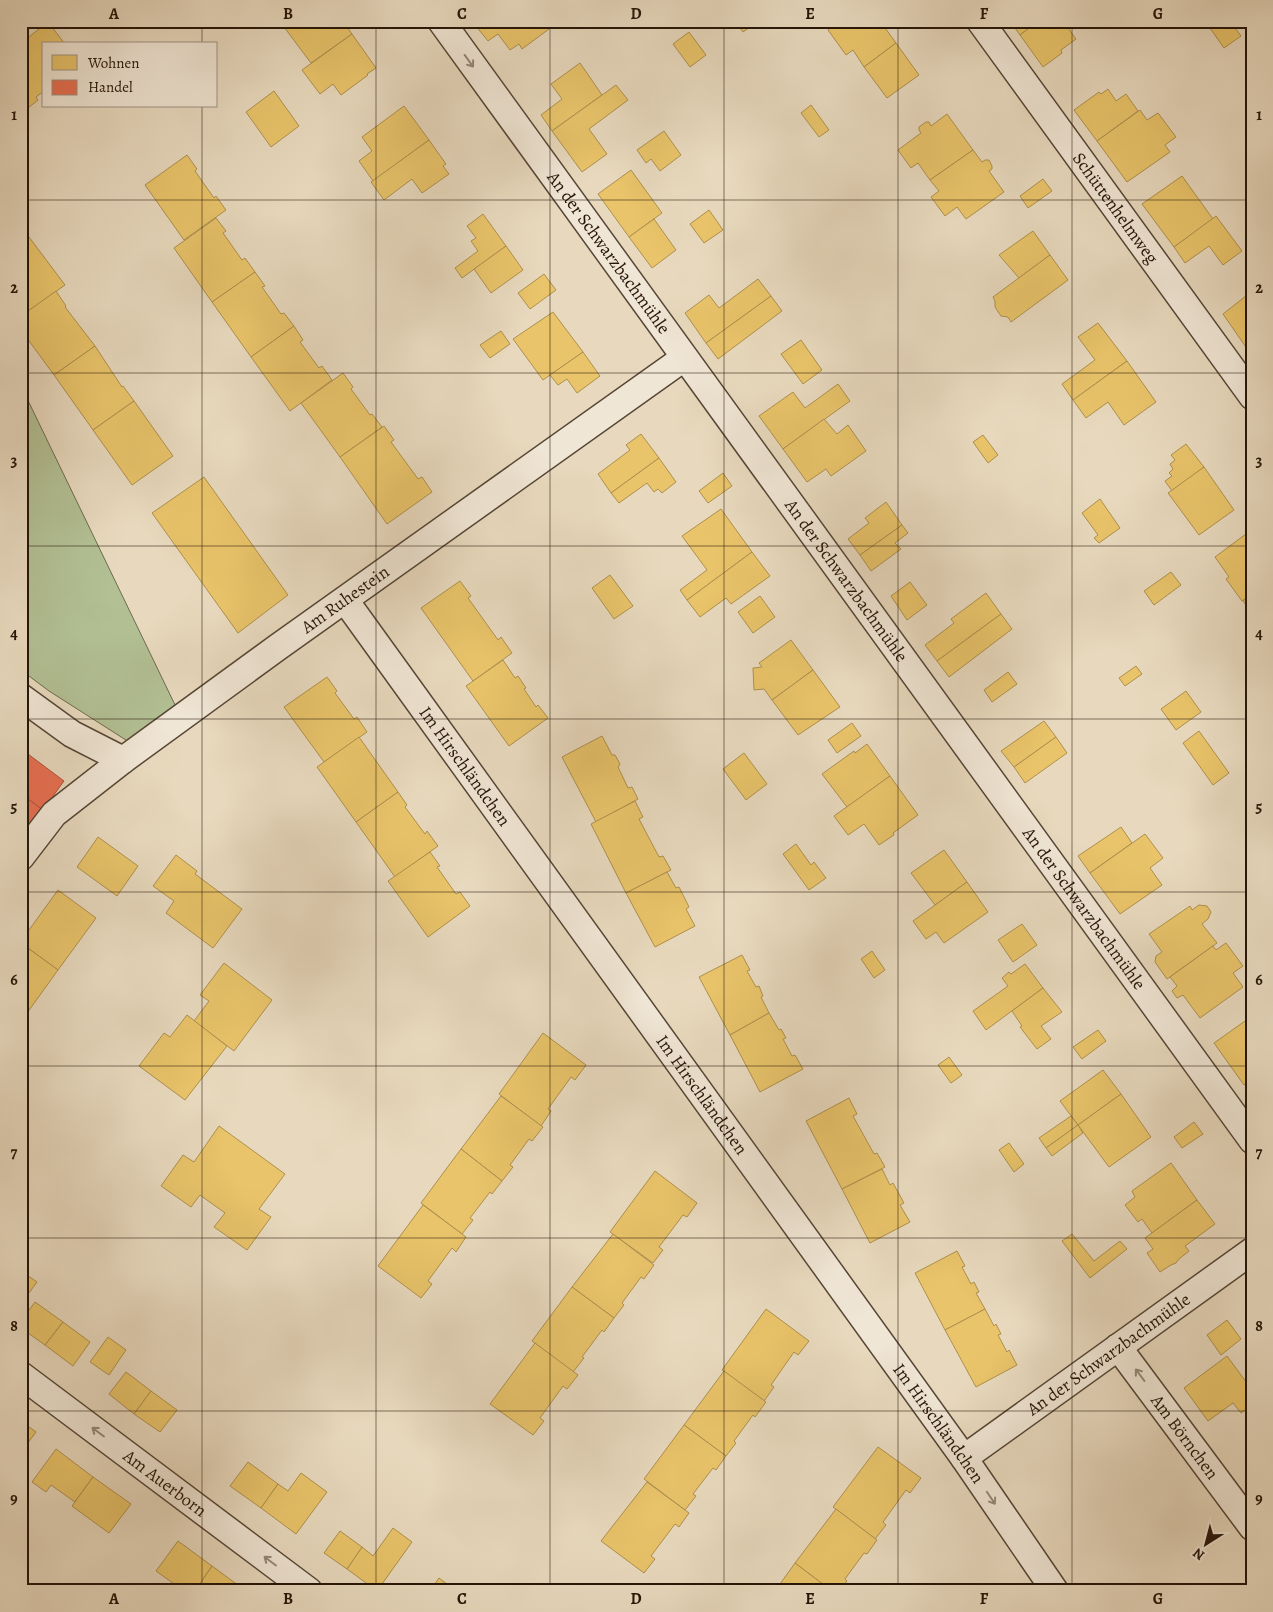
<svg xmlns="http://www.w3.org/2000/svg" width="1273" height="1612" viewBox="0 0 1273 1612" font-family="Alegreya,serif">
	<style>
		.green { fill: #b2c094; stroke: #6c6a4e }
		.homes { fill: #e9c46a; stroke: #ae904d }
		.shops { fill: #e76f51; stroke: #ad543b }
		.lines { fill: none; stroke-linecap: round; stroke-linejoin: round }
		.street-casing { stroke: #564636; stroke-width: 29 }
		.street { stroke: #f0e6d5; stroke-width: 26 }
		.oneway { stroke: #958879 }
		.grid { fill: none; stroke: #251508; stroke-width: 1; stroke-opacity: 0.55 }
		.labels { text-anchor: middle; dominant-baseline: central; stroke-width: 5; stroke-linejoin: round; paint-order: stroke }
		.street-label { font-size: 18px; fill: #251508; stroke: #f0e6d5 }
		.neatline { fill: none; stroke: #251508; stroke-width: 2 }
		.grid-label { font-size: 16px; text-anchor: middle; font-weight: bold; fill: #251508 }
	</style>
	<rect width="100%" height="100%" fill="#e8d9be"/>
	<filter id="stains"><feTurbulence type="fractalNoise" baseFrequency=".004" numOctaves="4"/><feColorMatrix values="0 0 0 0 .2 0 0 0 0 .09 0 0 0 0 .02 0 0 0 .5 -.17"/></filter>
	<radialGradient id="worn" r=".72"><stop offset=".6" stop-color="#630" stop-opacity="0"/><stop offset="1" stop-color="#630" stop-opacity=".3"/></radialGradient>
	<path class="green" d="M21,386L177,709L129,742L49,691L21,670Z"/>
	<g class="homes">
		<path d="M283,21H343L352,34L311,63L281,23Z"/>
		<path d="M481,21H549L553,26L522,49L519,44L510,50L498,34L488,41L475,25Z"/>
		<path d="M735,21H757V22L743,32Z"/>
		<path d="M840,21H880L896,43L864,67L853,50L846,55L828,30Z"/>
		<path d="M1010,21H1038L1020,35Z"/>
		<path d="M1038,21H1063L1076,39L1061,50L1062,53L1043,67L1020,35Z"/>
		<path d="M1205,21H1230L1241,36L1224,48Z"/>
		<path d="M48,22L65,44H44V91L36,97L38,100L28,108L21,104V43Z"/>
		<path d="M689,32L706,55L690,67L673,44Z"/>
		<path d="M352,34L376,68L367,74L368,75L341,95L333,84L320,94L302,70Z"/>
		<path d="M896,43L919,75L887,98L864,67Z"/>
		<path d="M580,63L602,95L552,131L541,115L562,99L551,84Z"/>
		<path d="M616,85L628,100L589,129L607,154L582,172L552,131Z"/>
		<path d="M1108,89L1116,101L1126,94L1138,111L1097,141L1074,110L1099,92L1101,94Z"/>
		<path d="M274,91L299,126L271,147L246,112Z"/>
		<path d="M811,105L829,130L819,137L801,113Z"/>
		<path d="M404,106L429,140L373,181L359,161L372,151L362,137Z"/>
		<path d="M1140,110L1147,120L1158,113L1176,137L1165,145L1170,152L1127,182L1097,141Z"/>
		<path d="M947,114L973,150L930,180L918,163L911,168L898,150L921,133L919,130V127L926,122H929L931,126Z"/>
		<path d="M664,131L681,155L660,171L651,159L646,163L637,150Z"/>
		<path d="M429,140L446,164L443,166L449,174L422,193L412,179L384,200L371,182Z"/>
		<path d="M973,150L982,162L985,160H989L992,166V169L989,171L1004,192L966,219L957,207L945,216L931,197L939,191L930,180Z"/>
		<path d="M187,155L197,169L195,171L214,198L216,196L226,210L184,240L145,185Z"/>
		<path d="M631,170L662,213L629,237L598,194Z"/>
		<path d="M1182,176L1213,219L1174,247L1142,204Z"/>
		<path d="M1043,179L1052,191L1028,208L1020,196Z"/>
		<path d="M709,210L723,230L704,243L690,224Z"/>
		<path d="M483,214L506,246L462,278L455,268L478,251L471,241L476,238L467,226Z"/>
		<path d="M1216,216L1242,251L1223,265L1209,246L1185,263L1174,247Z"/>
		<path d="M216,218L226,231L223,233L242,260L245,258L255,272L212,302L174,248Z"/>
		<path d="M654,219L676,250L652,268L629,237Z"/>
		<path d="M21,223L27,232L26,233L65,285L22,316Z"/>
		<path d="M1033,231L1050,255L1019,278L999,255Z"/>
		<path d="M506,246L523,270L491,293L474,269Z"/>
		<path d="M1050,255L1068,280L1011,322L1008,317L1001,316L995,307V301L993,297Z"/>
		<path d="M255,272L265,286L262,287L281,314L284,313L294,326L251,357L212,302Z"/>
		<path d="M544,274L556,290L530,309L518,293Z"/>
		<path d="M758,279L771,296L706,343L685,313L709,295L719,308Z"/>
		<path d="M56,291L66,306L65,307L95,346L54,375L21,330V316Z"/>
		<path d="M1252,291V352L1250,353L1223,314Z"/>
		<path d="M771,296L782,311L718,359L706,343Z"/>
		<path d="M553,312L583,352L543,380L513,339Z"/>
		<path d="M1098,323L1127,361L1073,400L1062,384L1095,360L1078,337Z"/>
		<path d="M294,326L303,340L300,342L319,368L322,366L332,380L290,411L251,357Z"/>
		<path d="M501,331L510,344L490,358L480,345Z"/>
		<path d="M801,340L822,370L803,384L781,354Z"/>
		<path d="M95,346L122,387L123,386L134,401L93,430L54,375Z"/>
		<path d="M583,352L600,376L577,393L567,379L558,385L550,375Z"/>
		<path d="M1127,361L1156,402L1124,425L1108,402L1086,418L1073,400Z"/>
		<path d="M343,373L353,387L351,389L370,415L372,414L382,427L340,457L301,403Z"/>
		<path d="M838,384L850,401L783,449L759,416L793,392L805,408Z"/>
		<path d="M134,401L173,456L132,485L93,430Z"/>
		<path d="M824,419L837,434L848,425L866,451L831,476L826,469L807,482L783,449Z"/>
		<path d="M384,426L394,440L391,442L418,479L422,477L432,492L387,524L340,457Z"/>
		<path d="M641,434L659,458L611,493L598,474L630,450L626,445Z"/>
		<path d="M983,435L998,455L988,463L973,442Z"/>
		<path d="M1186,444L1204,467L1172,491L1165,481L1172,476L1169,473L1173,469L1170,464L1175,460L1171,455Z"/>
		<path d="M659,458L676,482L662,493L658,489L654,492L647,483L619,503L611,493Z"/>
		<path d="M1204,467L1234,510L1199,535L1168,493Z"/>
		<path d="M723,473L732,486L708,503L699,491Z"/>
		<path d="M204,477L288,595L238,633L152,513Z"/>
		<path d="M1100,499L1120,528L1099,543L1094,538L1098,535L1082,513Z"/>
		<path d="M886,502L902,525L860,555L848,539L869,523L865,518Z"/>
		<path d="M721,509L752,552L687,600L680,590L707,570L682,536Z"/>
		<path d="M902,525L908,533L895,543L901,549L871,571L860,555Z"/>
		<path d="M1250,531L1252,534V594L1242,601L1226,579L1229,577L1215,557Z"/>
		<path d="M752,552L770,576L731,604L726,598L700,617L687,600Z"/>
		<path d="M1171,572L1181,585L1154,605L1144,591Z"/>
		<path d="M610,575L633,606L614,619L592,588Z"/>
		<path d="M460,581L471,596L468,598L498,640L501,637L512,653L473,681L421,608Z"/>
		<path d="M910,582L927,605L907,620L891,596Z"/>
		<path d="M986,593L1001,614L937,661L925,645L954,623L951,619Z"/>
		<path d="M1252,594V613L1243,601Z"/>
		<path d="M760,596L775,617L753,633L738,612Z"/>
		<path d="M1001,614L1012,629L949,677L937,661Z"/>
		<path d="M791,640L813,670L772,700L764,689L754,690L753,668L762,667L759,663Z"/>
		<path d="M503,660L515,678L518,676L526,688L524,689L536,707L538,705L548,718L509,746L466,686Z"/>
		<path d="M1136,666L1142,674L1125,686L1119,678Z"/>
		<path d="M813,670L840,707L798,735L772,700Z"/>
		<path d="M1008,672L1017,684L992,702L984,690Z"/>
		<path d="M327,677L337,691L335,693L354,719L357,717L367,732L324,762L284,707Z"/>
		<path d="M1186,691L1201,712L1176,730L1161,709Z"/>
		<path d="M1044,721L1056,737L1014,767L1001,751Z"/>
		<path d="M852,723L861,736L837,753L828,740Z"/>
		<path d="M1199,731L1229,773L1213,785L1183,743Z"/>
		<path d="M602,736L612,755H615L620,764L618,767L628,788L632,787L638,799L596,822L562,757Z"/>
		<path d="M359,737L398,792L356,822L317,767Z"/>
		<path d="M1056,737L1067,753L1025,783L1014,767Z"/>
		<path d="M867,744L890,776L847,807L822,774L854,751L855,753Z"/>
		<path d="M744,753L767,784L746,800L723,769Z"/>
		<path d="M890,776L918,815L893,833L894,835L879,845L864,824L848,835L834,816Z"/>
		<path d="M398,792L407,805L405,807L425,834L427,831L438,846L395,877L356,822Z"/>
		<path d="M635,801L643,817L639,819L659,857L663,856L671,870L626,893L591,824Z"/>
		<path d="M1121,827L1132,843L1090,873L1078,856Z"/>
		<path d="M1145,834L1163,858L1150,868L1162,885L1120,914L1090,873Z"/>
		<path d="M98,837L138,866L117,896L77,867Z"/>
		<path d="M796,844L811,865L814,862L826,878L809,890L783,854Z"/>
		<path d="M944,850L967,882L935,905L911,873Z"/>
		<path d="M430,852L440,866L437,867L456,894L460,892L470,906L428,937L388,881Z"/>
		<path d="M176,855L197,871L195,874L242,909L213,948L166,913L174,901L153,886Z"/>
		<path d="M667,872L676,888L679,887L689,907L686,909L695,926L655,947L626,893Z"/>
		<path d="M967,882L988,912L944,943L936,932L926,939L913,921Z"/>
		<path d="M58,890L96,918L58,970L21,943V941Z"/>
		<path d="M1199,905L1207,906L1211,912L1208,919L1202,924L1217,943L1167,979L1155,962L1156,956L1162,952L1149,934L1190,906L1192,910Z"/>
		<path d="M1022,924L1037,945L1013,962L998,940Z"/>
		<path d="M21,943L58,970L22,1020H21Z"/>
		<path d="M1226,943L1243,966L1233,973L1243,987L1200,1018L1183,995L1177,998L1172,991L1177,986L1170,977L1213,946L1216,950Z"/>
		<path d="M872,951L885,970L874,978L861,959Z"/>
		<path d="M742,955L750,970L747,971L756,987L759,986L763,996L761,997L769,1013L730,1035L699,977Z"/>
		<path d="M224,963L272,1000L234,1051L194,1021L209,1001L200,995Z"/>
		<path d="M1025,964L1043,988L986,1030L973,1011L1008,986L1002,978L1009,972L1011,974Z"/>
		<path d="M1043,988L1062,1012L1041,1026L1051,1039L1037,1049L1020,1027L1022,1026L1012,1011Z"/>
		<path d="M769,1013L779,1030L781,1029L786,1038L783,1039L792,1056L795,1055L803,1069L760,1092L730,1035Z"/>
		<path d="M187,1015L227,1046L185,1100L139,1066L164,1033L170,1037Z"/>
		<path d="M1245,1021L1252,1031V1079L1244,1085L1214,1043Z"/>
		<path d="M1098,1030L1106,1041L1082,1059L1073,1047Z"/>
		<path d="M543,1033L586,1065L575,1080L571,1077L548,1109L551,1111L541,1126L499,1094Z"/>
		<path d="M949,1057L962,1075L951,1083L938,1065Z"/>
		<path d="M1103,1070L1121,1094L1078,1125L1060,1101Z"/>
		<path d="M1121,1094L1151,1137L1109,1167L1078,1125Z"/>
		<path d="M501,1096L543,1127L532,1141L529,1139L510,1165L513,1167L502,1181L461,1149Z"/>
		<path d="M849,1098L857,1114L853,1116L874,1154L877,1153L885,1167L842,1189L806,1121Z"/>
		<path d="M1071,1116L1078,1125L1046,1148L1039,1138Z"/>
		<path d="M1194,1122L1203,1134L1182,1148L1174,1137Z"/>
		<path d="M1078,1125L1083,1133L1052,1156L1046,1148Z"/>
		<path d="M219,1126L285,1174L259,1209L271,1217L247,1250L214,1227L225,1213L200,1195L191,1207L161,1186L183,1155L194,1162Z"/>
		<path d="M1009,1143L1024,1164L1014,1172L999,1150Z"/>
		<path d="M461,1149L502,1181L492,1194L490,1192L470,1218L473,1220L462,1234L421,1203Z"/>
		<path d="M1171,1163L1197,1200L1152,1233L1142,1219L1138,1222L1125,1205L1135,1197L1132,1191Z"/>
		<path d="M882,1169L890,1185L893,1183L904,1203L900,1205L910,1222L870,1243L842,1189Z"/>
		<path d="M655,1171L697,1203L687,1217L683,1215L659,1247L663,1250L653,1263L610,1232Z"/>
		<path d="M1197,1200L1215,1224L1185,1246L1189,1251L1179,1259L1176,1263L1171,1265L1160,1272L1147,1253L1153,1249L1145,1238Z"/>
		<path d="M423,1205L466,1237L456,1252L452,1248L428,1281L432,1284L421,1298L378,1266Z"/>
		<path d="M613,1234L654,1265L644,1279L641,1277L622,1303L624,1305L614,1318L572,1287Z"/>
		<path d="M1072,1234L1094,1261L1120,1241L1127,1249L1090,1278L1062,1241Z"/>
		<path d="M957,1251L965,1266L962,1267L971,1284L974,1282L979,1292L976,1293L985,1309L945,1330L915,1273Z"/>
		<path d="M21,1271L37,1282L23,1301L21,1299Z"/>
		<path d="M572,1287L614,1318L604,1332L602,1330L582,1357L584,1358L573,1372L532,1341Z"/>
		<path d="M35,1302L63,1322L45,1345L21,1328V1321Z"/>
		<path d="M766,1309L809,1341L798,1355L794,1352L771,1385L774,1387L764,1401L722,1370Z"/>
		<path d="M985,1309L994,1326L996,1324L1001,1334L998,1335L1007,1352L1009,1350L1017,1365L976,1387L945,1330Z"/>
		<path d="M1227,1320L1241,1339L1221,1355L1207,1335Z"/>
		<path d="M63,1322L90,1342L73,1366L45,1345Z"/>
		<path d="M108,1337L126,1350L109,1375L90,1362Z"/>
		<path d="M535,1343L578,1375L567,1389L563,1386L540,1418L544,1421L533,1435L490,1404Z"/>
		<path d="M1227,1356L1252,1390V1405L1241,1413L1233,1403L1208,1421L1184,1388Z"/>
		<path d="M724,1371L766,1402L755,1417L753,1415L734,1441L736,1443L726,1456L684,1425Z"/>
		<path d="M126,1372L151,1391L134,1414L109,1394Z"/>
		<path d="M151,1391L177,1410L160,1432L134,1414Z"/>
		<path d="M21,1421L36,1432L21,1452Z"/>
		<path d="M684,1425L726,1456L716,1470L713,1468L693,1494L696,1496L685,1510L644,1479Z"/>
		<path d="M878,1447L921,1478L910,1493L906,1490L883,1522L886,1525L875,1539L833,1507Z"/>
		<path d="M56,1449L93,1477L75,1502L51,1485L46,1492L32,1482Z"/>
		<path d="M248,1462L278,1484L261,1508L230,1486Z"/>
		<path d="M301,1473L327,1492L296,1534L261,1508L278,1484L288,1491Z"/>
		<path d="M93,1477L131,1504L109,1533L72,1506Z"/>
		<path d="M647,1482L689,1513L679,1527L675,1524L651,1556L655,1559L644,1573L601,1541Z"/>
		<path d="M836,1509L877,1540L867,1554L864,1553L845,1579L847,1581L839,1591H832L795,1563Z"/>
		<path d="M393,1528L412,1542L377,1591L347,1569L362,1547L373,1556Z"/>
		<path d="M340,1531L362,1547L347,1569L324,1553Z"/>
		<path d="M178,1541L212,1566L195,1591H184L156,1571Z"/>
		<path d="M795,1563L832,1591H775Z"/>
		<path d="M212,1566L246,1591H195Z"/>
		<path d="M439,1578L456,1591H430Z"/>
	</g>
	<g class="shops">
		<path d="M24,751L64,781L43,810L21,794V755Z"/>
		<path d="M21,794L43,810L21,838Z"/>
	</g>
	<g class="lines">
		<g class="street-casing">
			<g id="street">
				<path id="s1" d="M441,21L1252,1140"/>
				<path id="s2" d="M980,21L1252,396"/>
				<path id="s3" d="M345,600L964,1458L1055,1591"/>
				<path d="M21,697L72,734L123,760"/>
				<path id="s4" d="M21,857L54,814L123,760L278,647L684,358"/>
				<path id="s5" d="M1118,1347L1252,1527"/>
				<path id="s6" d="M21,1375L309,1591"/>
				<path id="s7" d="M964,1458L1252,1251"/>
			</g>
		</g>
		<use href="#street" class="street"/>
	</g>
	<defs><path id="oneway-shaft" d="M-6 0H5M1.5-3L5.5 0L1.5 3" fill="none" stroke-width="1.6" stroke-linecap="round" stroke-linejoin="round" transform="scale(1.25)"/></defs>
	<g class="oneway">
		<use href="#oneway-shaft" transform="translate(469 61) rotate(54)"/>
		<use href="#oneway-shaft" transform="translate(1140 1375) rotate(-127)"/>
		<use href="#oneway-shaft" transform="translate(98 1432) rotate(-143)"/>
		<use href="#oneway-shaft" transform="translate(991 1498) rotate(56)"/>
		<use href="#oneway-shaft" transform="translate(270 1561) rotate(-143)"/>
	</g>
	<path class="grid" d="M202,21V44M376,21V1591M550,21V1591M724,21V1591M898,21V1591M1072,21V1591M202,106V1591M21,200H1252M21,373H1252M21,546H1252M21,719H1252M21,892H1252M21,1066H1252M21,1238H1252M21,1411H1252"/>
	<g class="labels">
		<g class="street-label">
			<text stroke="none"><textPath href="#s2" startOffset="231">Schüttenhelmweg</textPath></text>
			<text stroke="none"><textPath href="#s1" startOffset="286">An der Schwarzbachmühle</textPath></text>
			<text stroke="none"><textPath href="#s1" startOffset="691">An der Schwarzbachmühle</textPath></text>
			<text stroke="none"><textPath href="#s4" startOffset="416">Am Ruhestein</textPath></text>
			<text stroke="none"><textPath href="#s3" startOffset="205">Im Hirschländchen</textPath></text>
			<text stroke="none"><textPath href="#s1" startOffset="1096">An der Schwarzbachmühle</textPath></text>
			<text stroke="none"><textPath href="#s3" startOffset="610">Im Hirschländchen</textPath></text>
			<text stroke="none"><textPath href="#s7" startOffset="178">An der Schwarzbachmühle</textPath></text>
			<text stroke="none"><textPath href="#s3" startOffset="1015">Im Hirschländchen</textPath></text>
			<text stroke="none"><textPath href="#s5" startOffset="112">Am Börnchen</textPath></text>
			<text stroke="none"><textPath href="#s6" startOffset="180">Am Auerborn</textPath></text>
		</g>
	</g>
	<rect width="1273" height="1612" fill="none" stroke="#e8d9be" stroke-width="55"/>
	<rect x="42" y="42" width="175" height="65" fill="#f0e6d5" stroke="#9f9283"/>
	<rect x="52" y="55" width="25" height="15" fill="#e9c46a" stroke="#9f9283"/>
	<text x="88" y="68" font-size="15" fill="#251508">Wohnen</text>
	<rect x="52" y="80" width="25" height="15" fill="#e76f51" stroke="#9f9283"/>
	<text x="88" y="92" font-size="15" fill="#251508">Handel</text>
	<g transform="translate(1206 1544) rotate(216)" stroke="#f0e6d5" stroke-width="4" paint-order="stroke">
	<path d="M0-4L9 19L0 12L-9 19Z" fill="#251508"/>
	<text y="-8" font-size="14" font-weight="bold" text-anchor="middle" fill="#251508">N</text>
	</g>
	<rect x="28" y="28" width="1218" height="1556" class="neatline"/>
	<g class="grid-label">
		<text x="114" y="19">A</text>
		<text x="288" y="19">B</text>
		<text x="462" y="19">C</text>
		<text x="636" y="19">D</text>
		<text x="810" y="19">E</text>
		<text x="984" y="19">F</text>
		<text x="1158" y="19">G</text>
		<text x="14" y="120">1</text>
		<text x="1259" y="120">1</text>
		<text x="14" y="293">2</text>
		<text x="1259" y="293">2</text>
		<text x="14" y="466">3</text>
		<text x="1259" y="466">3</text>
		<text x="14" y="639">4</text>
		<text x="1259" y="639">4</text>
		<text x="14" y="812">5</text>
		<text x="1259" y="812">5</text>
		<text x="14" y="985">6</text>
		<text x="1259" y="985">6</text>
		<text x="14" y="1158">7</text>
		<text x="1259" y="1158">7</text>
		<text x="14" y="1331">8</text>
		<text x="1259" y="1331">8</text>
		<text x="14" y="1504">9</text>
		<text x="1259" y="1504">9</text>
		<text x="114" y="1604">A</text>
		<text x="288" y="1604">B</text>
		<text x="462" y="1604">C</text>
		<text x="636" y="1604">D</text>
		<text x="810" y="1604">E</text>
		<text x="984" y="1604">F</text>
		<text x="1158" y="1604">G</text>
	</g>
	<rect width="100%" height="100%" filter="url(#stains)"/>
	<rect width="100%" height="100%" fill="url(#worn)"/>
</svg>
